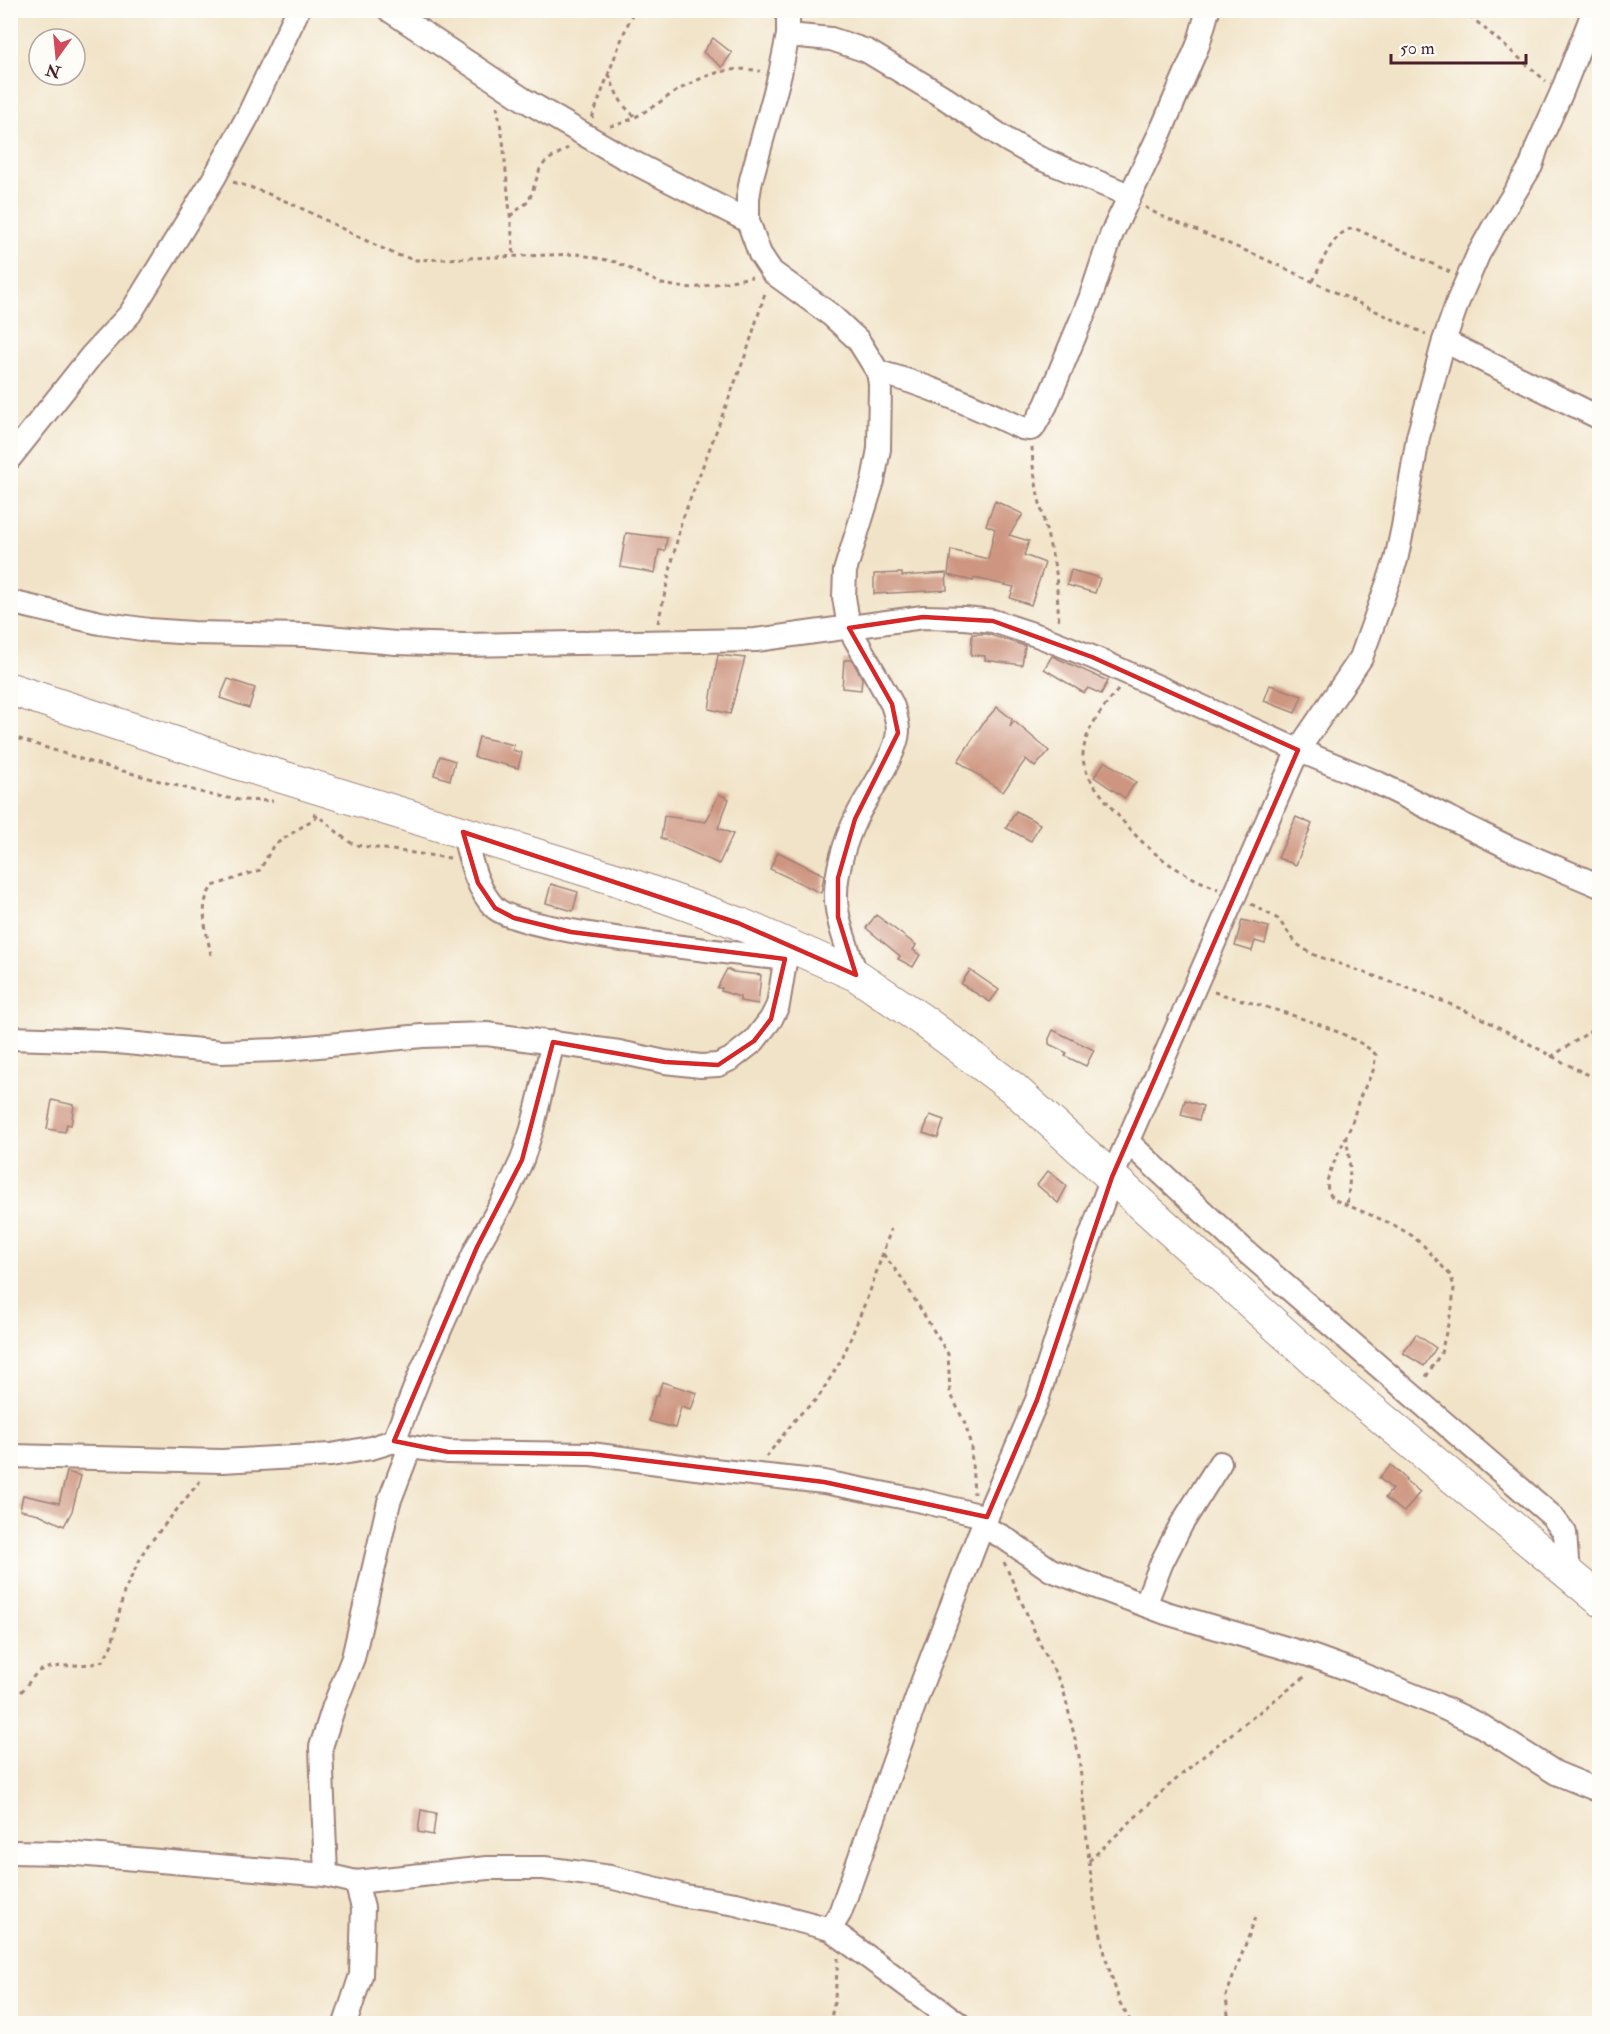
<svg xmlns="http://www.w3.org/2000/svg" width="1610" height="2034" viewBox="0 0 1610 2034" font-family="'IM FELL Double Pica',serif">
	<style>
		.building { fill: #ce9681 }
		.lines { fill: none; stroke-linecap: round; stroke-linejoin: round }
		.street-casing { stroke: #9e8179; stroke-width: 26 }
		.secondary-casing { stroke: #9e8179; stroke-width: 34 }
		.path { stroke: #9e8179; stroke-width: 3; stroke-dasharray: 4.5 4.5; stroke-linecap: butt }
		.street { stroke: #fff; stroke-width: 22 }
		.secondary { stroke: #fff; stroke-width: 32 }
		.marked { fill: none; stroke: #d62828; stroke-width: 4.5; stroke-linejoin: round }
	</style>
	<rect width="100%" height="100%" fill="#fdfcf7"/>
	<filter id="ink" filterUnits="userSpaceOnUse"><feTurbulence type="fractalNoise" baseFrequency=".0167" numOctaves="2"/><feDisplacementMap in="SourceGraphic" scale="12" xChannelSelector="R" yChannelSelector="G"/><feConvolveMatrix kernelMatrix="1 2 1 2 8 2 1 2 1" color-interpolation-filters="sRGB"/></filter>
	<filter id="wash" filterUnits="userSpaceOnUse"><feTurbulence type="fractalNoise" baseFrequency=".008" numOctaves="4" result="noise"/><feDisplacementMap in="SourceGraphic" scale="24" xChannelSelector="R" yChannelSelector="G"/><feGaussianBlur stdDeviation="1.35" result="paint"/><feColorMatrix in="noise" values="0 0 0 0 0 0 0 0 0 0 0 0 0 0 0 0 0 1.4 0 .05"/><feComposite in="paint" operator="in"/></filter>
	<g filter="url(#wash)">
		<rect width="100%" height="100%" fill="#f1e3c7"/>
		<g id="blocks">
			<g class="building">
				<path d="M713,38L732,53L722,67L703,52Z"/>
				<path d="M995,501L1023,514L1009,535L1029,541L1024,555L1045,563L1031,605L1010,598L1014,587L974,578L973,581L948,575L951,550L988,559L995,529L986,525Z"/>
				<path d="M626,533L667,538L665,551L659,550L655,573L620,567Z"/>
				<path d="M1071,570L1100,578L1095,593L1067,585Z"/>
				<path d="M902,573V576L946,573L947,590L874,594V574Z"/>
				<path d="M972,634H987L1025,646L1022,665L985,660V656L971,655Z"/>
				<path d="M718,655L745,658L730,714L709,709Z"/>
				<path d="M1052,656L1108,681L1101,694L1088,688L1084,693L1044,669Z"/>
				<path d="M844,660H852L862,678L861,690L842,688Z"/>
				<path d="M228,679L255,688L249,708L220,698Z"/>
				<path d="M1270,685L1302,696L1295,713L1264,701Z"/>
				<path d="M997,707L1012,719L1010,727L1014,721L1049,751L1035,767L1026,759L1003,792L958,761L983,723Z"/>
				<path d="M479,737L514,745L513,750L522,753L518,768L474,757Z"/>
				<path d="M440,756L455,761L450,780L434,775Z"/>
				<path d="M1105,761L1136,782L1125,798L1094,777Z"/>
				<path d="M719,794L729,799L718,828L733,834L719,864L661,838L664,816L706,822Z"/>
				<path d="M1016,811L1040,824L1031,841L1006,828Z"/>
				<path d="M1296,817L1312,824L1296,865L1278,858Z"/>
				<path d="M778,852L824,875L821,893L770,869Z"/>
				<path d="M551,884L578,892L573,911L546,903Z"/>
				<path d="M876,915L916,945L913,950L920,955L913,967L898,959L900,956L866,928Z"/>
				<path d="M1242,920L1269,927L1265,944L1255,941L1252,951L1235,946Z"/>
				<path d="M727,969L733,972L761,975L758,1004L740,1001V997L721,991L722,988H717Z"/>
				<path d="M970,970L999,990L990,1002L961,984Z"/>
				<path d="M1053,1030L1094,1050L1086,1066L1065,1056L1067,1053L1049,1044V1039Z"/>
				<path d="M52,1100L74,1105L71,1125L67,1124L65,1132L47,1129Z"/>
				<path d="M1185,1100L1203,1106L1199,1120L1181,1115Z"/>
				<path d="M930,1115L944,1120L938,1138L923,1133Z"/>
				<path d="M1048,1171L1067,1186L1058,1203L1037,1185Z"/>
				<path d="M1416,1334L1436,1348L1424,1366L1403,1353Z"/>
				<path d="M662,1382L697,1393L691,1410L681,1407L675,1428L649,1421L655,1396H658Z"/>
				<path d="M1391,1465L1406,1479L1405,1480L1420,1492L1404,1512L1385,1498L1392,1489L1379,1478Z"/>
				<path d="M67,1472L81,1476L72,1511L64,1526L39,1514L20,1510L23,1495L59,1503Z"/>
				<path d="M421,1810L436,1813L433,1835L418,1832Z"/>
			</g>
		</g>
	</g>
	<g filter="url(#ink)">
		<use href="#blocks" fill-opacity="0" stroke="#9e8179" stroke-width="1.5"/>
		<g class="lines">
			<g class="street-casing">
				<g id="street">
					<path d="M389,10L523,99L623,157L748,221"/>
					<path d="M788,10V35L780,74L751,180L748,198V221L760,254L772,272L831,315L858,340L878,372L880,384L879,449L873,481L845,571L844,597L849,628L892,704C895,713 898,721 898,731C897,755 867,795 856,818C845,841 835,873 836,899C837,924 849,950 856,975"/>
					<path d="M788,35L831,39L867,51L942,96L1007,140L1039,158L1129,195"/>
					<path d="M1444,341L1600,418"/>
					<path d="M878,372C929,385 975,407 1022,428L1030,429L1033,428L1046,405L1090,299L1112,233L1161,131L1198,45L1208,10"/>
					<path d="M10,458L91,356L130,314L214,178L248,116L298,10"/>
					<path d="M10,602L100,623L149,630L193,633L306,635L396,643L464,645L756,640L923,617L964,618L993,621L1039,636L1092,657L1298,750L1378,783L1510,848L1600,886"/>
					<path d="M463,832C470,857 475,887 494,907C519,933 738,953 785,959"/>
					<path d="M10,1038L106,1041L222,1052L277,1050L422,1036L487,1034L619,1052L665,1062L701,1066L718,1065L731,1059L754,1041L771,1019L778,1005L788,944"/>
					<path d="M1128,1142L1243,1249L1552,1516L1565,1533L1568,1574"/>
					<path d="M394,1441L421,1372L477,1247L503,1201L522,1160L532,1129L553,1042"/>
					<path d="M10,1456L222,1461L331,1455L371,1448L394,1441L410,1447L448,1452L591,1454L696,1468L824,1482L922,1501L987,1517"/>
					<path d="M983,1527L1003,1537L1051,1570L1166,1613L1306,1654L1353,1671L1435,1704L1480,1725L1556,1773L1600,1791"/>
					<path d="M1145,1605L1162,1562L1181,1525L1220,1463"/>
					<path d="M10,1852L65,1853L326,1875L356,1882L487,1868H544L610,1877L685,1896L736,1904L830,1929L959,2024"/>
					<path d="M326,1875L321,1747L334,1706L353,1658L389,1502L410,1447"/>
					<path d="M830,1929L840,1913L922,1683L978,1537L1037,1400L1080,1265L1112,1177L1298,750L1361,658L1396,560L1403,527L1418,437L1444,341L1458,301L1478,255L1494,226L1531,166L1537,147L1561,94L1594,10"/>
					<path d="M345,2024L361,1975L363,1908L356,1882"/>
				</g>
			</g>
			<g class="secondary-casing">
				<path id="secondary" d="M10,689L240,764L615,879L738,923L856,975L925,1022L1013,1088L1335,1379L1600,1600"/>
			</g>
			<g class="path">
				<path d="M1463,10L1546,81"/>
				<path d="M609,74C615,92 621,106 636,117"/>
				<path d="M497,106L503,140L514,256"/>
				<path d="M592,118C606,82 618,45 634,10"/>
				<path d="M610,126C629,123 644,112 660,102C689,82 724,63 760,71"/>
				<path d="M233,182C291,198 342,231 397,255L416,260L577,254L616,262L662,284L680,287L694,288L752,277"/>
				<path d="M1145,207L1159,215L1256,255L1397,321L1426,334"/>
				<path d="M510,216L529,201L540,169L546,161L568,148"/>
				<path d="M1313,281C1322,263 1332,232 1354,228L1450,272"/>
				<path d="M1032,447L1033,466L1038,495L1056,572L1059,624"/>
				<path d="M658,623L681,523L747,351L766,290"/>
				<path d="M1118,690C1103,708 1085,729 1083,754C1082,772 1096,788 1107,802C1140,844 1167,869 1218,889"/>
				<path d="M10,736L90,762L211,795L240,800L273,801"/>
				<path d="M313,814C329,821 339,837 355,845L450,858"/>
				<path d="M1251,904L1278,919L1297,944L1312,954C1363,973 1416,989 1466,1011C1512,1032 1554,1060 1600,1080"/>
				<path d="M211,955C207,933 197,904 213,886L260,870L273,846L318,816"/>
				<path d="M1214,992C1251,1003 1353,1029 1376,1055L1373,1071L1359,1099L1351,1126L1331,1169L1327,1181L1328,1192L1335,1200L1392,1224L1411,1235L1424,1246L1451,1276L1454,1288L1452,1308L1441,1353L1424,1380"/>
				<path d="M1551,1057L1600,1025"/>
				<path d="M1345,1136C1352,1160 1350,1181 1347,1205"/>
				<path d="M883,1254L901,1277L948,1354L950,1392L966,1426L971,1447L974,1494"/>
				<path d="M766,1457L798,1416L818,1398L843,1357L870,1291L891,1229"/>
				<path d="M1004,1562L1041,1646L1063,1688L1079,1756L1089,1861L1095,1907L1106,1959L1120,2003L1132,2024"/>
				<path d="M10,1706L38,1671L51,1667L92,1664L103,1661L112,1644L124,1592L145,1549L200,1481"/>
				<path d="M1089,1861L1166,1788L1212,1749L1307,1675"/>
				<path d="M830,2024L835,1997L838,1958"/>
				<path d="M1229,2024L1226,1996L1257,1914"/>
			</g>
			<use href="#street" class="street"/>
			<use href="#secondary" class="secondary"/>
		</g>
	</g>
	<path class="marked" d="M923,617L993,621L1092,657L1298,750L1112,1177L1037,1400L987,1517L824,1482L591,1454L448,1452L394,1441L477,1247L522,1160L553,1042L665,1062L718,1065L754,1041L771,1019L785,959L571,932L514,918L495,908L478,883L463,832L738,923L856,975L838,917V878L855,819L898,733L892,704L849,628Z"/>
	<rect width="1610" height="2034" fill="none" stroke="#fdfcf7" stroke-width="36"/>
	<g transform="translate(57 57) rotate(195)"><circle r="28" fill="#fdfcf7" stroke="#b5a4a5" stroke-width="1.5"/>
	<path d="M0-4.5L10 22L0 15L-10 22Z" fill="#d1495b"/>
	<text y="-9" font-size="16" font-weight="bold" text-anchor="middle" fill="#4a1f2b">N</text>
	</g>
	<path d="M1391 54v9h135v-9" fill="none" stroke="#4a1f2b" stroke-width="3"/>
	<text x="1400" y="54" font-size="18" fill="#4a1f2b" stroke="#fdfcf7" stroke-width="4.5" paint-order="stroke">50 m</text>
</svg>
